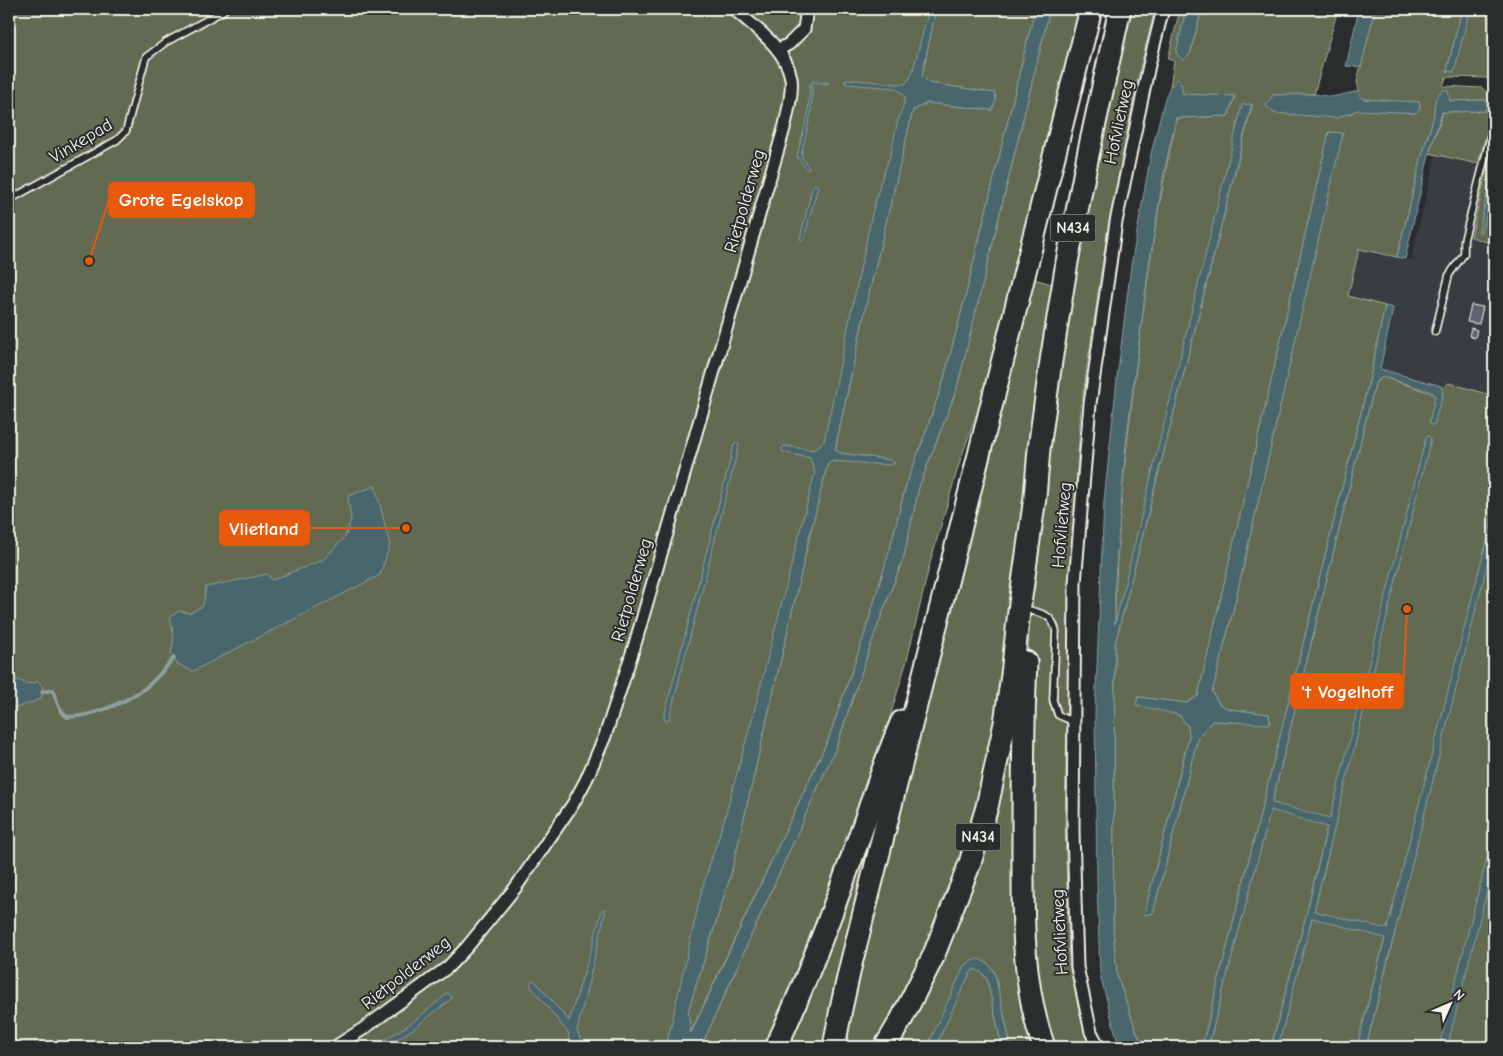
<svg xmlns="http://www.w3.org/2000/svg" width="1503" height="1056" viewBox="0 0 1503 1056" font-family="'Comic Neue',sans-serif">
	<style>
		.built { fill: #393d43 }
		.green { fill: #626b51; stroke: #abae9c; fill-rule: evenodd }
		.water { fill: #48666c; stroke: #8d9e9e }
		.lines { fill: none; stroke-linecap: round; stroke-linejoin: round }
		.stream { stroke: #8d9e9e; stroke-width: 4 }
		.building { fill: #5d6375; stroke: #f4f1e8 }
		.lane-casing { stroke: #f4f1e8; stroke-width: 9 }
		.street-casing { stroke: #f4f1e8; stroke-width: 15 }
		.highway-casing { stroke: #f4f1e8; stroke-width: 25 }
		.lane { stroke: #2a2d2e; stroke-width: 5.5 }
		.street { stroke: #2a2d2e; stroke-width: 11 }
		.highway { stroke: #2a2d2e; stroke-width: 21 }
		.labels { text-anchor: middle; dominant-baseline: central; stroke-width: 4; stroke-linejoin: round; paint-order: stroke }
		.shield { fill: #2a2d2e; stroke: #b7b6b0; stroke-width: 1 }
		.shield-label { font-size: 16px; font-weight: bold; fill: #f4f1e8 }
		.street-label { font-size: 18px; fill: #f4f1e8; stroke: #2a2d2e }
		.leader { fill: none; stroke: #e8590c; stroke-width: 2 }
		.callout-dot { fill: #e8590c; stroke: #2a2d2e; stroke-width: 2 }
		.callout { fill: #e8590c; stroke: #e8590c; stroke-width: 2 }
		.callout-label { font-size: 19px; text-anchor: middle; font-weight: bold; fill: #fff }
	</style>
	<rect width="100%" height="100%" fill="#2a2d2e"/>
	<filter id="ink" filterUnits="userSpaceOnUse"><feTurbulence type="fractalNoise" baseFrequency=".02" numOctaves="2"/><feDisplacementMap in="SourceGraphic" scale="10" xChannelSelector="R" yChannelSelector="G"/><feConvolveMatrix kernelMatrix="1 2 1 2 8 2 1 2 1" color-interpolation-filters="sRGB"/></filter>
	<g filter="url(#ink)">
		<path class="built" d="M1436,154L1488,166L1471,237L1494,244V312L1490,327L1494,328V396L1449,383L1442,387L1379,369L1348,297L1359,249L1411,260Z"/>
		<g class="green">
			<path d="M9,9H932L676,1047H9Z"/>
			<path d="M936,9H1035L965,298L943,382L922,443L906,485L889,552L864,636L828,740L690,1034L688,1011L731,874L811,530L828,463L832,461L894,463L891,460L840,453L835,450L866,306L913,110L928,103L992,110L994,93L929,83L922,76Z"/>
			<path d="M1050,9H1081L981,402L960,461L930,563L907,660L865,800L768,1047H701L837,745L872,641L904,556L919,487L957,388Z"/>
			<path d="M1132,9H1155L1140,68L1108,227L1081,408L1069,595L1065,825L1069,964L1085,1035L1091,1047H1055L1048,1028L1037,977L1027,859L1029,610L1035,587L1052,403L1100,146Z"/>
			<path d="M1180,9H1186L1176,53L1190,54L1202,9H1338L1314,94L1273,95L1350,114L1358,109L1415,113L1419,109L1420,106L1363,99L1360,96L1357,81L1375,9H1462L1447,71H1453L1470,9H1494V75L1490,78L1446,77L1443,86L1482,88L1491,96L1494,106L1478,164L1429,153L1443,112L1485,111L1484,100L1450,101L1434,109V116L1423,152L1397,257L1359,249L1348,296L1385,306L1371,373L1202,1047H1145L1137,1033L1117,976L1113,929L1115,644L1252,105L1115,627C1115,538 1126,449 1137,360C1147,279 1158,198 1177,118L1228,116L1235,96L1183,94L1181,84L1178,79L1170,87L1174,61L1168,59ZM1329,132L1342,134L1233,611L1212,692L1219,704L1229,709L1269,714L1270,723L1212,721L1198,737L1153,913L1144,915L1189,737L1188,726L1179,715L1138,697L1187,703L1198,696Z"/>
			<path d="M1494,140V161L1479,232H1481L1494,190V244L1471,237Z"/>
			<path d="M1031,278L1055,285L997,736L948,908L880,1047H848L847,1044L855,989Z"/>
			<path d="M1383,377L1434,394L1449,383L1494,396V1047H1366L1395,932L1385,938L1357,1047H1274L1314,911L1336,820L1327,827L1306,916L1271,1047H1208L1272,803L1367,415L1375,384L1376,382Z"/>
			<path d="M1019,700L1040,1047H1011L995,974L972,961L927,1047H897L987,842L1008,759Z"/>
			<path d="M894,764L825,1047H782Z"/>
			<path d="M974,969L981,972L987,979L1002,1047H935L961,989L969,975Z"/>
		</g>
		<g class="water">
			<path d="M929,9H936L922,76L929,83L995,93L996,100L992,110L928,103L913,110L866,306L835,449L840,453L891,460L895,463L889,465L832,461L828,463L811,530L731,874L688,1011L691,1033L828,740L864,636L889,552L906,485L922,443L943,382L965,298L1035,9H1050L957,388L919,487L904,556L872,641L837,745L701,1047H666L702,889L725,817L755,708L815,472L810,458L783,452L782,449L784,446L814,450L824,441L872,214L881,181L890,156L898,120L903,107L905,97L901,92L895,88L846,84L845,81L847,79L897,84H905L910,78L912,74Z"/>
			<path d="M1186,9H1202L1190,54L1183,61L1176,53Z"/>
			<path d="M1359,9H1375L1361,67L1346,66Z"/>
			<path d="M1462,9H1470L1454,72L1447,71Z"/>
			<path d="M815,79L829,83L827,84L814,82L812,85L811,112L801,156L809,168L808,170H807L797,156L808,114L810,84Z"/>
			<path d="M1178,79L1181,84L1183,94L1235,96L1228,116L1176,118L1164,172L1148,272L1126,443L1115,579V624L1242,105L1252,104L1115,644L1113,929L1117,976L1137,1033L1145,1047H1119L1100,974L1097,881L1095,714L1104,501L1117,379L1131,266L1151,154L1165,98L1170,87Z"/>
			<path d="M1442,90H1448L1450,101L1485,100L1487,106L1485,111L1442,112L1430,150L1405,259L1397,257L1423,152L1434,116V109L1436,98Z"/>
			<path d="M1359,91L1360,96L1363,99L1419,102C1421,108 1419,109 1415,113L1358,110L1337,118L1274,113L1266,106L1273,95L1314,94L1332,97Z"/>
			<path d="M1329,132L1343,133L1233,611L1212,692L1219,704L1229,709L1269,714L1270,724L1212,721L1198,737L1153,913L1144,915L1189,737L1188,726L1179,715L1136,705L1138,697L1187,703L1198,696Z"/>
			<path d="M1494,161V190L1481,232L1480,233L1479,232Z"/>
			<path d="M815,184L818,186L804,238L803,240L800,239L812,188Z"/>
			<path d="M1385,306L1393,308L1380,369L1441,386L1443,393L1434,424L1431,425L1429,423L1435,398L1434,394L1430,391L1383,377L1376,382L1375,384L1367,415L1272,803L1330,818L1426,437L1429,436L1431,438L1314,911L1387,929L1494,512V537L1366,1047H1357L1385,938L1312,918L1278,1047H1271L1306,916L1327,827L1271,810L1208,1047H1202L1371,373Z"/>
			<path d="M737,443L739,445L669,719L665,721L664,717L734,445Z"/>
			<path d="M375,486L390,545L380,575L193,671L177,664L171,653L174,638L170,617L179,611L190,613L203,606L206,587L268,574L272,580L323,560L345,537L351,520L348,496Z"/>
			<path d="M18,680C26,684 30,685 38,681L43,687L41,699L19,707H11L10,681Z"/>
			<path d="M1494,830V864L1447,1047H1439Z"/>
			<path d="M605,909V913L577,1031L584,1047H568L569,1034L531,987V982L533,980L535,981L569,1021L593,944L602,910Z"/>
			<path d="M979,959L989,964L995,974L1011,1047H1002L987,979L981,972L974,969L969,975L935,1047H927L964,966L972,961Z"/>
			<path d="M448,993L452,997L451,999L416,1027L385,1047H374L413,1022Z"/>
		</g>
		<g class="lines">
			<path class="stream" d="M42,692L53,690C57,701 58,709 67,717C91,717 124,703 144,689C155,681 165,668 174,658"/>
		</g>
		<g class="building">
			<path d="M1471,305L1483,307L1479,324L1467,322Z"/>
			<path d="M1471,328L1477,330L1475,338L1469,336Z"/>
		</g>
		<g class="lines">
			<g class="lane-casing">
				<g id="lane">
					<path d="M1494,85V86"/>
					<path d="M9,200L117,140L126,131L146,57L166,42L223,11L225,9"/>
					<path d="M1435,332L1449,275L1464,254V240L1494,122"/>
					<path d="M1029,610C1044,614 1052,615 1056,631L1053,700L1058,715L1074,722"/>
				</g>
			</g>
			<g class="street-casing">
				<g id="street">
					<path d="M778,50L789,44L804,29L807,9"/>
					<path d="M335,1047L363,1029L448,967L467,947L516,887L573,804L586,780L605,736L635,644L785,125C788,110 793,92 791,78C786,48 755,28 734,9"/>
					<path d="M1099,1047L1091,1032L1077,967L1073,830L1075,583L1090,404L1116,222L1149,65L1163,9"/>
				</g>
			</g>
			<g class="highway-casing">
				<g id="highway">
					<path d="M1026,662C1023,723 1023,784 1023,845C1023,912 1021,983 1044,1047"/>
					<path d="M776,1047C805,985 829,921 852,857C869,811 883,765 902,721"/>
					<path d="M834,1047L841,1009L851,964L1091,9"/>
					<path d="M885,1047L901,1020L933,957L970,863L987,807L1005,723L1012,675L1019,611L1035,497L1039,449L1051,361L1067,262L1088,155L1120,9"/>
				</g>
			</g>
			<use href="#lane" class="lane"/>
			<use href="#street" class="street"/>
			<use href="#highway" class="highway"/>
		</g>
	</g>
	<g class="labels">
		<g class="shield">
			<rect x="1050.5" y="214.5" width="45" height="27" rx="4"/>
			<rect x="955.5" y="823.5" width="45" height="27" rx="4"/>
		</g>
		<g class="shield-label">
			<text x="1073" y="228">N434</text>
			<text x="978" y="837">N434</text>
		</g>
		<g class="street-label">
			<text transform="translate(1119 122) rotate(-78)">Hofvlietweg</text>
			<text transform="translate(81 141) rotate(-31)">Vinkepad</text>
			<text transform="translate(745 201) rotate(-74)">Rietpolderweg</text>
			<text transform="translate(1062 525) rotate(-85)">Hofvlietweg</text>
			<text transform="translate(632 590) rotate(-74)">Rietpolderweg</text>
			<text transform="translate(1060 932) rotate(-93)">Hofvlietweg</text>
			<text transform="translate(406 973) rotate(-38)">Rietpolderweg</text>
		</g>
	</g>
	<path class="leader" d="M89 261L109 200M406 528L309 528M1407 609L1403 691"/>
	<g class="callout-dot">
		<circle cx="89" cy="261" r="5"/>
		<circle cx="406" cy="528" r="5"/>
		<circle cx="1407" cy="609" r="5"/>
	</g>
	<g class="callout">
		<rect x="109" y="183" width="145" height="34" rx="5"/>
		<rect x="220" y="511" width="89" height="34" rx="5"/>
		<rect x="1291" y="674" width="112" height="34" rx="5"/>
	</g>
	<g class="callout-label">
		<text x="181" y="206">Grote Egelskop</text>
		<text x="264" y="535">Vlietland</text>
		<text x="1347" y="698">'t Vogelhoff</text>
	</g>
	<rect width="1503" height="1056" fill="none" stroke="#2a2d2e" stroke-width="30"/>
	<rect x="15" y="15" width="1473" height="1026" fill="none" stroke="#f4f1e8" stroke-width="2" filter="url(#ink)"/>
	<g transform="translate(1450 1004) rotate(45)" stroke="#2a2d2e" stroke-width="4" paint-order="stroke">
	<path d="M0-4L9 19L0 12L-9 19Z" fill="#f4f1e8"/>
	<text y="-8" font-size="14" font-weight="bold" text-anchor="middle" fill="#f4f1e8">N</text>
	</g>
</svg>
